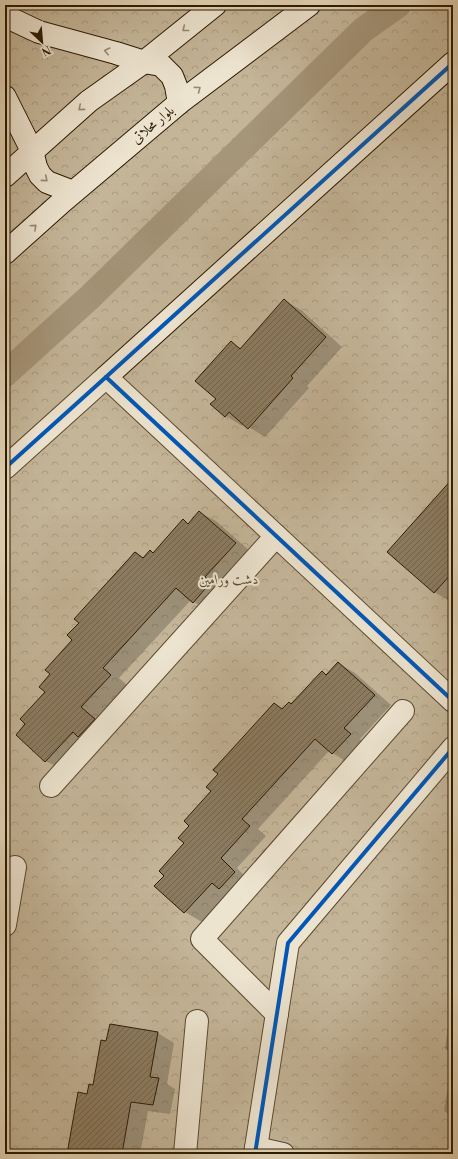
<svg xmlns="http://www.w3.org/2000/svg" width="458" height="1159" viewBox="0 0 458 1159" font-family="'Libre Bodoni',Amiri,serif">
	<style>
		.park { fill: url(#park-crowns); stroke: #78684e }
		.shadow { fill: #0003 }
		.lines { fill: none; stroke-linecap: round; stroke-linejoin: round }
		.canal { stroke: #a59579; stroke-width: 26 }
		.building { fill: url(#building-hatch); stroke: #2c1a03 }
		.street-casing { stroke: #5a4930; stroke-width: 24 }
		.secondary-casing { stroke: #2c1a03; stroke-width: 24 }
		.street { stroke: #ede4d0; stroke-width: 22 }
		.secondary { stroke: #ede4d0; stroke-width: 22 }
		.cycleway-casing { stroke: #ede4d0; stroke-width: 6 }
		.cycleway { stroke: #0057b8; stroke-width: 4 }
		.oneway { stroke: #968974 }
		.labels { text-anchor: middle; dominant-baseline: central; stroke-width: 4; stroke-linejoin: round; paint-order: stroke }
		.street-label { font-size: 14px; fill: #2c1a03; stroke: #ede4d0 }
		.park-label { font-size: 14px; font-style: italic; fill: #5a4830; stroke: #ede4d0 }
	</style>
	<defs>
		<pattern id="park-crowns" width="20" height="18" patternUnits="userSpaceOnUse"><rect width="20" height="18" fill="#c4b598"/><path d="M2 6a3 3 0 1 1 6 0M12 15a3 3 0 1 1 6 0" fill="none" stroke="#a99b81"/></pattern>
		<pattern id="building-hatch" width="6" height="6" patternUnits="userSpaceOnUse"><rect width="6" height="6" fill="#8b7b60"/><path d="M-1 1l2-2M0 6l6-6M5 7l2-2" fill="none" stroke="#72644d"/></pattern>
	</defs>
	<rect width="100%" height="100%" fill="#e3d5b6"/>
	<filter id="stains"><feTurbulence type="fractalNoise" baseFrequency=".005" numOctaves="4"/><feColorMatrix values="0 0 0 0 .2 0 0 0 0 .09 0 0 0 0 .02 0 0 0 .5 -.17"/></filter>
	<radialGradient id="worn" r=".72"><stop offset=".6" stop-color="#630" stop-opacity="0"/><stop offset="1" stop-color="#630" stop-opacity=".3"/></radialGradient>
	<rect class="park" x="5" y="5" width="448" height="1149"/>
	<g class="shadow">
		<path d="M284,300L301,310L342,347L307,386L309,388L265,437L244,424L242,426L226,416L217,399L231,343L241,348Z"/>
		<path d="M453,480V595L448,600L434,592Z"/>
		<path d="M199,512L216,521L252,553L210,612L191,600L119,678L127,685L97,717L110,729L63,770L46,761L17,735L26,724L46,692L51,674L74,640L80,623L136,553L144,558L154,554L183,521L189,524Z"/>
		<path d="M338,663L355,673L391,705L360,739L366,744L349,763L329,751L258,829L266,836L237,868L251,882L228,893L202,922L185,912L156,886L166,876L185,843L191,826L213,791L219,774L275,704L283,709L292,705L322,672L327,675Z"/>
		<path d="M449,1019L453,1020V1117L444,1111L453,1054L445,1049Z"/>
		<path d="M158,1033L174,1043L167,1084L175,1089L170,1114L148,1111L140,1154H67L88,1095L94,1086L107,1042Z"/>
	</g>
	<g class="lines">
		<path class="canal" d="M5,374L90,297L363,30L398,5"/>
	</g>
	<g class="building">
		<path d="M284,299L326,337L291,376L293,378L248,429L229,412L225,417L210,404L216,399L195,381L231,341L240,349Z"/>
		<path d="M453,478V572L434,593L387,552Z"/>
		<path d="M199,511L236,543L205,577L211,582L193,603L176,588L103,668L111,675L81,707L95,719L78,737L73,732L45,762L16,735L25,724L20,719L45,692L39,687L50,674L45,670L72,640L67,635L79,623L74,619L135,552L143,558L150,550L153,553L183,519L188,524Z"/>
		<path d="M338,662L375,695L344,728L351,734L332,754L315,739L242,819L250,826L221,858L235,872L219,889L212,883L184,913L154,886L164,876L159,871L184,843L178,838L189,826L184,821L211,791L206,787L218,774L213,770L274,703L282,709L289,702L291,704L322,671L326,675Z"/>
		<path d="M110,1024L158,1032L150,1077L159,1078L153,1105L131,1102L122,1154H67L78,1092L87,1094L89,1084L93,1085L101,1040L106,1041Z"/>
	</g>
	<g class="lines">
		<g class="street-casing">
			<g id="street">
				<path d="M5,468L106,377L453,701"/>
				<path d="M51,786L276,536"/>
				<path d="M5,925L15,867"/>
				<path d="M277,1014L202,939L403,711"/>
				<path d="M256,1148L283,1154"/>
				<path d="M185,1154L197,1021"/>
				<path d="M255,1154L288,943L453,748"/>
			</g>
		</g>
		<g class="secondary-casing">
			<g id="secondary">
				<path d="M5,16L39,32L116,53L144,62L161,65L172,76L176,86L179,103"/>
				<path d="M5,97L32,151L36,167L40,175L47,182L73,192"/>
				<path d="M5,176L89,101L144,62L215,5"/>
				<path d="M5,253L63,201L179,103L309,5"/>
				<path d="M106,377L453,63"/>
			</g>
		</g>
		<use href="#street" class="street"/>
		<use href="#secondary" class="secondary"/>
		<g class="cycleway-casing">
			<g id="cycleway">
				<path d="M106,377L453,63"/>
				<path d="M5,468L106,377L453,701"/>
				<path d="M255,1154L288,943L453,748"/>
			</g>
		</g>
		<use href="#cycleway" class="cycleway"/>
	</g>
	<defs><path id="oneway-chevron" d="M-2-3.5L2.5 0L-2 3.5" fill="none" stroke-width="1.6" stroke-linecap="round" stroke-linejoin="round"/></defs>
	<g class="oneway">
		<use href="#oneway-chevron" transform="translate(185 29) rotate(141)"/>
		<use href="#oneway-chevron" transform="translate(107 51) rotate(-167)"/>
		<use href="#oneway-chevron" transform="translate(198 89) rotate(-37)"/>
		<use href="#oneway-chevron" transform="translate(81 108) rotate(139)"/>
		<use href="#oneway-chevron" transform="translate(45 179) rotate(40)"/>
		<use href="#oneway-chevron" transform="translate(34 227) rotate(-42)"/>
	</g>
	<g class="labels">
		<g class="street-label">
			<text transform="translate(153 125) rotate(-40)">بلوار محلاتی</text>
		</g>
		<g class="park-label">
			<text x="229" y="580">دشت ورامین</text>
		</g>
	</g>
	<rect width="458" height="1159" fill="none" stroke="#e3d5b6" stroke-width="20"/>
	<rect x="6" y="6" width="446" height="1147" fill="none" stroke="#2c1a03" stroke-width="2"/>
	<rect x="10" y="10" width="438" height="1139" fill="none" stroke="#2c1a03"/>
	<g transform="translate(42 42) rotate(154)" stroke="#ede4d0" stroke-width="3" paint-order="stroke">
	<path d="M0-3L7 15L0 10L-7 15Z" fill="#2c1a03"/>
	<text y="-6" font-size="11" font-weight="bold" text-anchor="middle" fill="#2c1a03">N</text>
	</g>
	<rect width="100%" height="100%" filter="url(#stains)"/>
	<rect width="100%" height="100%" fill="url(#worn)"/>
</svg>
